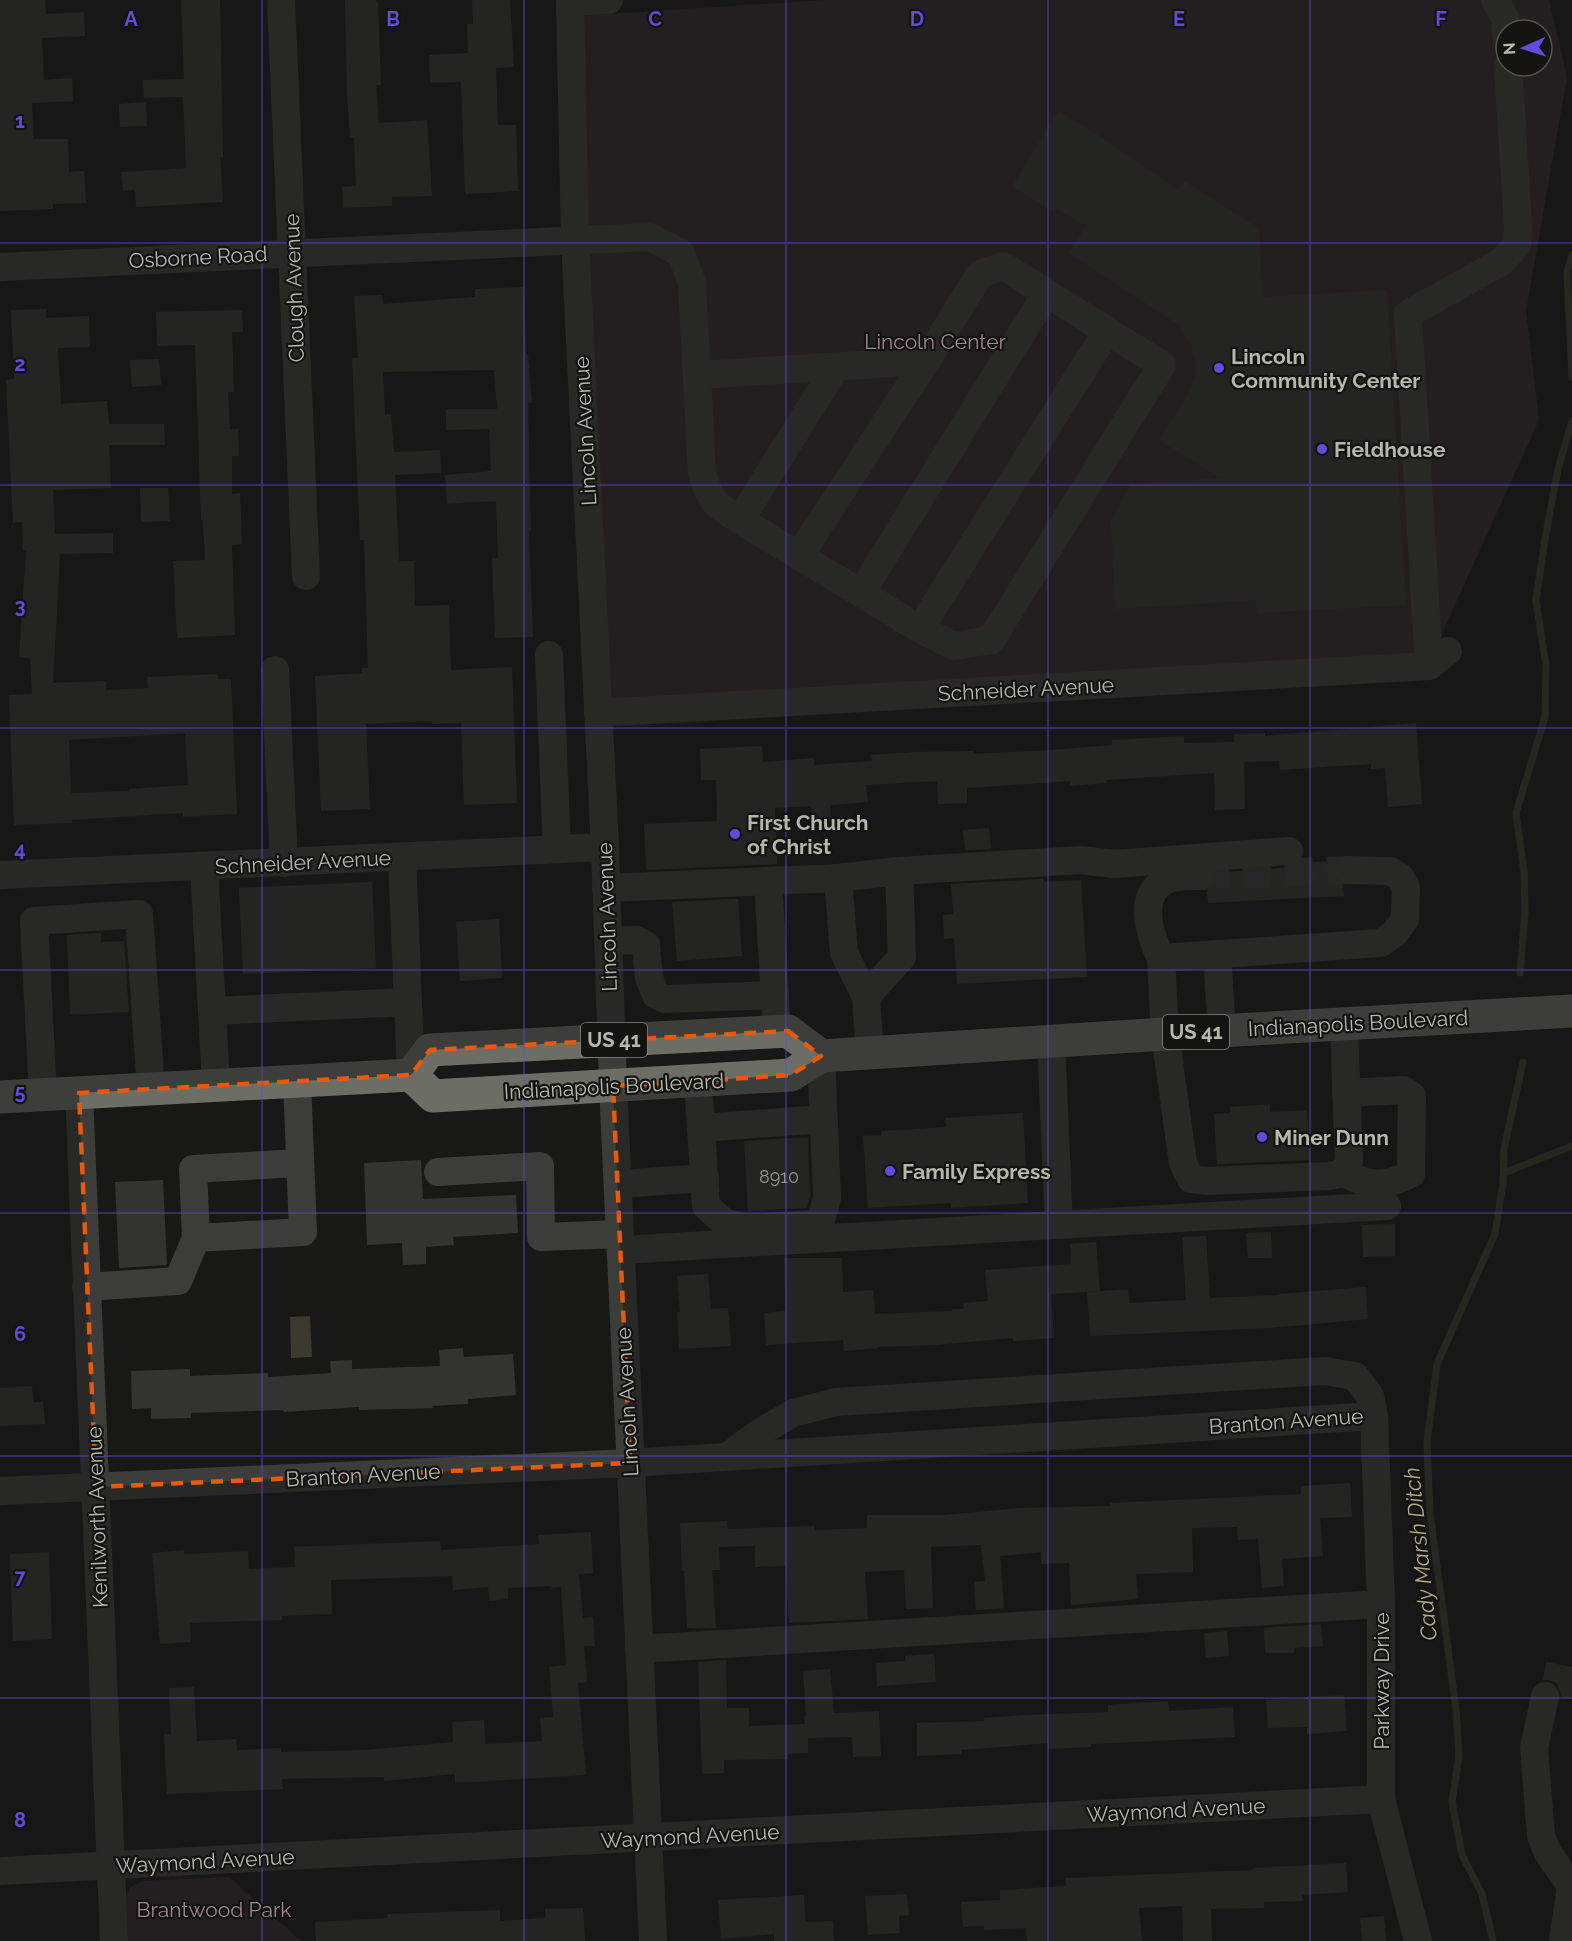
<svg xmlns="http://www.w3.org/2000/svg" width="1572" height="1941" viewBox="0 0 1572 1941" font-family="Raleway,sans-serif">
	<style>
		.green { fill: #32292d; fill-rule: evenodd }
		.water { fill: #3b3a2e }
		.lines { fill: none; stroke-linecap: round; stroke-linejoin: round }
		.stream { stroke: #3b3a2e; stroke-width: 7 }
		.building { fill: #333432; fill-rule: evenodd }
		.minor-tunnel { stroke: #373835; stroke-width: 28; stroke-dasharray: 28 14; stroke-linecap: butt }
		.minor { stroke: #3c3d38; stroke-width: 28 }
		.highway { stroke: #6c6d65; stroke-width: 33 }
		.marked { fill: none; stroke: #e8590c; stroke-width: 4.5; stroke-dasharray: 12 8; stroke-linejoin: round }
		.grid { fill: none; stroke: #614bdc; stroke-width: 1.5; stroke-opacity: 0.55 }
		.poi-dot { fill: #614bdc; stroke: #131412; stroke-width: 2 }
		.labels { text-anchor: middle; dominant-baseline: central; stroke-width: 4.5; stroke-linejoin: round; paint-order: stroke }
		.number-label { font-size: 18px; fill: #94968d }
		.shield { fill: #131412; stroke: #84867d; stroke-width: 1.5 }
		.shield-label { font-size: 20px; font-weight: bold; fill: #b5b7ab }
		.street-label { font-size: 21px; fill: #b5b7ab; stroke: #131412 }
		.park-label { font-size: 21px; fill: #9f8490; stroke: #131412 }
		.poi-label { font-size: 21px; font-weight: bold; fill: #b5b7ab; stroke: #131412; text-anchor: start }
		.water-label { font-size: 22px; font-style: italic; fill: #aeac86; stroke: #131412 }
		.grid-label { font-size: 20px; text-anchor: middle; font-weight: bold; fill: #614bdc; stroke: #131412; stroke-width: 4.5; stroke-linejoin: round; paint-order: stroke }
	</style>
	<rect width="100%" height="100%" fill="#181817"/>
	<g class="green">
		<path d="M827,0H1549L1567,77L1526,311L1539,420L1433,653L607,704L579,16ZM1506,30H1542V66H1506Z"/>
		<path d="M229,1877L301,1941H128L126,1899L130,1887L143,1881Z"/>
	</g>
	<path class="water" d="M310,1316L312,1357L291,1358L290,1317Z"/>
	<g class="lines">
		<g class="stream">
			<path d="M1572,255L1567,272L1572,377"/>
			<path d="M1520,973L1525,912L1524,872L1516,813L1545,717L1546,666L1536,600L1545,539L1558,469L1572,421"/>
			<path d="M1504,1173L1572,1146"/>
			<path d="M1493,1941L1482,1894L1462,1855L1452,1802L1459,1756L1456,1709L1430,1513L1427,1443L1437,1364L1495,1234L1503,1183L1504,1149L1523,1062"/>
		</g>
	</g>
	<g class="building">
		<path d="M0,0H45L46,14L84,12L85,36L42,38L44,80L72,78L73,101L32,103L34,139H68L69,172L84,171L86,203L53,204V209L0,211Z"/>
		<path d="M181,0H220L223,157H220L223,202L136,207L135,190L123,191L121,172L186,168L183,97L144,98L143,80L184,79Z"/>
		<path d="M345,0H376L378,3L381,85H376L379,123L427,120L432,196L392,197V206L343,208L342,187L356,186L354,138H350L347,95Z"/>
		<path d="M472,0H510L514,67L496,68L498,125H516L518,191L465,194L461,82L430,83L429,55L468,53L467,24H473Z"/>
		<path d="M146,102L147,126L120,127L119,104Z"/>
		<path d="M1058,111L1101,137L1178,190L1184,181L1259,228L1262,297L1387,290L1406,605L1257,613L1256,600L1115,609L1111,520L1131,484L1220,478L1159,440L1190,391L1195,376V360L1191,345L1179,325L1069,253L1086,226L1055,208L1053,211L1012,187Z"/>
		<path d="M524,287L526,355H528L532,402L528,403L531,531H529L533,637L495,638L492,558H498L496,501L447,504L445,475L491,471L489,429L446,430V409H497L494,370L383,372L385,415L391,414L394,452L440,450L441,473L395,475L399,561H414L415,606L449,605L451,670L512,667L517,803L464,805L461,723L432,724V721L366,724L370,809L321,811L315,676L362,673V668H368L364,540H360L352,358H358L354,296L382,295L383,304L475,297V289Z"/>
		<path d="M46,309V318L89,316L90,347L58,348L61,404L107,401L109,424H164L165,445H109L111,488L53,490L55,534L113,533V553L60,554L53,683L106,681V690L148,688L147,677L218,674V679H231L237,814L183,817V813L72,820V823L14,825L9,695L32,694L30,658L19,657L26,550L23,551L22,522L13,523L6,380L14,379L11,310ZM185,733L188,785L129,789V791L71,793L69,740Z"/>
		<path d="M242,310L243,332H232L234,392H228L230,429H238L239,456H232V494L240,493L242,544L232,545L235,635L177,638L173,561L205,560L203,520H201L195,345L157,346L156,312Z"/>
		<path d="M159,359L161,385L132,387L130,360Z"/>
		<path d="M140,488H168L170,521L141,522Z"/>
		<path d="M1416,723L1422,804L1388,807L1385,768L1371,769V764L1280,770L1279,761L1244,762L1245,809L1215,810L1214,773L1106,780L1107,783L1070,786V781L967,788V803L938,804L937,781L866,785L868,802L830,805L831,821L812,822L811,806L775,808L777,864L646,870L644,824L717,821L716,780H701L700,749L762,746L763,762L814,758V765L872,761L871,755L916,752L973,751V754L1052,750L1112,745V740L1184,736V743L1234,742V734L1265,733V736Z"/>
		<path d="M989,828L991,849L965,850L963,830Z"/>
		<path d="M1335,861L1333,869L1334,877L1343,885L1344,896L1208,903L1207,891L1215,884L1217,873L1290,867L1300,863Z"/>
		<path d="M1044,879V882L1081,880L1087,977L957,984L954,938L944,939L943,915L953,914L951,884Z"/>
		<path d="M372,882L376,968L243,974L239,888Z"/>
		<path d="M738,899L742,956L677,961L672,902Z"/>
		<path d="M499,919L502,978L460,981L456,922Z"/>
		<path d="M101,933V942L124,941L129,1012L70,1015L67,935Z"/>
		<path d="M1270,1104V1112L1307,1110L1310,1160L1217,1164L1214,1114L1230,1113V1107Z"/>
		<path d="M1023,1113L1028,1203L951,1208V1203L868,1208L863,1136L881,1135V1131L946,1127L945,1118Z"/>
		<path d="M808,1137L810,1196L807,1208L748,1211L744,1141Z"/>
		<path d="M421,1160L423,1199L516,1195L518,1233L453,1237L454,1245L426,1247V1264L403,1265L402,1243L367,1245L364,1163Z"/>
		<path d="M163,1180L167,1265L119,1268L115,1182Z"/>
		<path d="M1395,1224V1256L1363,1257L1362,1225Z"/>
		<path d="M1271,1232L1272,1258H1248L1246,1233Z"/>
		<path d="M1206,1236L1210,1298L1279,1295V1294L1366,1287L1368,1319L1270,1328L1090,1336L1087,1292L1128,1289L1129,1303L1186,1300L1182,1237Z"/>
		<path d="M1096,1242L1100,1291L1051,1294L1054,1338L1013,1341V1338L935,1345L878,1347V1348L844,1351L843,1340L766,1345L764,1313L785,1311L784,1258H842L843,1292L873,1290L875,1314L952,1311V1309H964L963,1303L988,1301L985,1270L1071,1264L1070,1244Z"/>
		<path d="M708,1274L711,1309L728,1308L731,1346L679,1349L677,1312H680L677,1276Z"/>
		<path d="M463,1348L464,1357L513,1354L516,1395L468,1399V1404L432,1406L433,1408L359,1410V1407L284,1412L283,1410L191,1413V1418L151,1419V1408L132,1409L131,1371L190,1369V1376L268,1373V1377L331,1373L330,1361L352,1360V1369L440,1366L439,1350Z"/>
		<path d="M32,1386L33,1402H43L45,1424L0,1426V1388Z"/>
		<path d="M1350,1483L1352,1517L1320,1518L1323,1556L1282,1559L1284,1586L1262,1588L1258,1539L1238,1540L1237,1527L1192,1528L1193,1572L1136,1574L1138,1599L1071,1605L1069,1563L1041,1564V1552L1000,1556L1004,1608L976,1610L974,1582L985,1581L981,1545L931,1547L933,1608L906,1609L904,1570L865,1572L868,1619L789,1623L785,1566L755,1567V1546L719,1547L720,1570H712L716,1628H687L684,1571H682L680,1523L727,1521L728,1529L815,1526V1530L867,1528V1515H944L1020,1508L1110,1506V1503L1301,1494V1486Z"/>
		<path d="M591,1532L593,1573L579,1574L583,1618L593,1617L595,1646H584L587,1682L578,1683L586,1775L455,1783V1774L384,1781V1777L282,1779L283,1789L167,1794L164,1734H171L169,1688L194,1687L197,1741L236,1739L237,1750L281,1748V1752L365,1750L453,1742L452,1722L484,1720L485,1744L542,1741L540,1718L553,1717L549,1667L566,1665L561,1587L551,1588V1586L508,1588V1599L489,1601L488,1587L453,1590L452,1576L331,1580L332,1614L282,1616V1620L190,1623L191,1642L160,1644L152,1553L184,1550V1554L248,1551L249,1569L295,1567L294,1547L440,1541L441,1550L539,1544L538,1535Z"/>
		<path d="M49,1552L52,1639L13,1641L10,1554Z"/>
		<path d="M1321,1624L1323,1646L1294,1648V1653H1265L1264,1628Z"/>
		<path d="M1227,1631L1229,1656L1206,1658L1204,1633Z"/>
		<path d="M934,1654L936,1682L877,1686L876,1663L905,1661V1656Z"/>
		<path d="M726,1660L727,1708H749V1726L805,1724L804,1716H806L803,1671L830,1669L834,1713L879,1711L881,1756L853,1757L852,1737L808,1738V1753L788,1754V1759L724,1760V1773L702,1774L698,1662Z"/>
		<path d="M1546,1662L1572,1667V1699L1561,1697L1560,1690L1556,1683L1549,1680H1543Z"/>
		<path d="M1344,1695L1347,1731L1307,1734V1727L1268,1728L1266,1700L1305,1699V1697Z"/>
		<path d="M1168,1701L1169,1711L1233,1707L1235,1737L1091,1744V1747L1048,1749V1743L961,1750L962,1754L917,1756V1723L984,1721V1718L1023,1715L1108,1712V1705Z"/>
		<path d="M1346,1863L1348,1892L1302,1895L1303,1901L1264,1902V1908L1211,1909L1212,1941H1183L1182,1906L1139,1908L1142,1941H1027L1026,1928L984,1930V1926L963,1927L961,1902L1000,1900V1890L1066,1886L1065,1878L1253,1870V1868Z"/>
		<path d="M907,1894L909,1915L899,1916L900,1933L868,1935L865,1896Z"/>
		<path d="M804,1895L805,1922L833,1921L834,1941H774V1934L721,1939L718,1900Z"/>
		<path d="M583,1908L585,1941H316L315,1922L388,1918L387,1914L500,1910V1921L545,1918V1909Z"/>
		<path d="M1384,1916L1386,1941H1362L1360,1918Z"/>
	</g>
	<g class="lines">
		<path class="minor-tunnel" d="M1201,876L1349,870"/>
		<g class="minor">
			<path d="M281,0L306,576"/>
			<path d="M570,0L575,240L605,847L613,1086L653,1941"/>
			<path d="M1495,0L1505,18L1506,35"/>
			<path d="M571,2L609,0"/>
			<path d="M0,267L650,237L681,253L692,283L702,473C710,501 715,505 740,520L920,629L954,646L991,640L1162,365L1003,266L980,274L926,361L697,375"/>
			<path d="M740,520L836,367"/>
			<path d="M799,556L926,361"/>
			<path d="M861,593L1046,294"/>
			<path d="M920,629L1107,331"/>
			<path d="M549,655L557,849"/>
			<path d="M1429,666L1408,314L1501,262L1517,245L1518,225L1508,66"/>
			<path d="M275,670L284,863"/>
			<path d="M598,713L1429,666L1448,651"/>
			<path d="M402,857L411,1075"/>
			<path d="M204,866L216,1085"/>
			<path d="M0,875L605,847"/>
			<path d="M838,878L844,953L866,997L870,1053"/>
			<path d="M768,881L776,1015"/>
			<path d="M606,888L838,878L899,871L1081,860L1114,864L1289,851"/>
			<path d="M608,941L636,940L646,945L649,978L656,995L665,999L775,995"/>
			<path d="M1217,954L1222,1031"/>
			<path d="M1161,958C1151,938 1138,901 1160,884C1171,875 1188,876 1201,876"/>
			<path d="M866,997L902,957L899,871"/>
			<path d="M213,1011L408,1002"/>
			<path d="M1344,1025L1349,1160L1344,1173L1329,1176L1208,1181L1191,1179L1183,1163L1165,1034L1161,958L1381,943L1394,934L1405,919L1406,887L1400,877L1390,871L1349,870"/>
			<path d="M1051,1042L1059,1225"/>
			<path d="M297,1081L303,1232L196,1238L193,1169L299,1163"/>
			<path d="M698,1081L706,1206L724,1222L746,1228L814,1224L821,1220L827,1198L821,1056"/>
			<path d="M79,1093L114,1941"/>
			<path d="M43,1095L34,921L139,914L151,1089"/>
			<path d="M701,1128L822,1119"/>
			<path d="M438,1172L540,1166L541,1237L620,1234"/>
			<path d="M1344,1173C1371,1187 1384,1187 1411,1174L1412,1096L1403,1090L1346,1093"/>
			<path d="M618,1184L705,1178"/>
			<path d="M621,1250L1387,1206"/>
			<path d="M86,1287L178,1281L196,1238"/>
			<path d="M727,1457L759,1433L793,1413L836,1402L1324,1371L1355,1376L1370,1396L1374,1416L1381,1604V1799L1418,1941"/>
			<path d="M0,1491L630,1463L1374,1416"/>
			<path d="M639,1649L1381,1604"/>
			<path d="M1545,1696L1534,1748L1541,1836L1548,1853L1571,1886L1563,1941"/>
			<path d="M0,1871L1381,1799"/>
		</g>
		<g class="highway">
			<path d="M411,1075L430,1050L788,1031L821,1056"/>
			<path d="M0,1097L411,1075L433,1096L791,1075L821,1056L1165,1034L1572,1011"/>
		</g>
	</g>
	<path d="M0 0H1572V1941H0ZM788,1031L821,1056L791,1075L613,1086L630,1463L96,1487L79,1093L411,1075L430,1050Z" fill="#181817" fill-opacity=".55" fill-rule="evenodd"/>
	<path class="marked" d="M788,1031L821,1056L791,1075L613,1086L630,1463L96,1487L79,1093L411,1075L430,1050Z"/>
	<path class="grid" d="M262,0V1941M524,0V1941M786,0V1941M1048,0V1941M1310,0V1941M0,243H1572M0,485H1572M0,728H1572M0,970H1572M0,1213H1572M0,1456H1572M0,1698H1572"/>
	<g class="poi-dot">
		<circle cx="1219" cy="368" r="6"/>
		<circle cx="1322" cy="449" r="6"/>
		<circle cx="735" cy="834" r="6"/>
		<circle cx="1262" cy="1137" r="6"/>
		<circle cx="890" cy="1171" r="6"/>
	</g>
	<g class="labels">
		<g class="number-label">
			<text x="779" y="1176">8910</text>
		</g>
		<g class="shield">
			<rect x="1163" y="1015" width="66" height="34" rx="4.5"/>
			<rect x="581" y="1023" width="66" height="34" rx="4.5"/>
		</g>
		<g class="shield-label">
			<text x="1196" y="1032">US 41</text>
			<text x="614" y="1040">US 41</text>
		</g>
		<g class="street-label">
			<text transform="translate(198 257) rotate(-3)">Osborne Road</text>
			<text transform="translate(294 288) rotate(-92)">Clough Avenue</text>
			<text transform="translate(585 431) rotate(-93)">Lincoln Avenue</text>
			<text transform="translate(1026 689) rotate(-3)">Schneider Avenue</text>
			<text transform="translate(303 862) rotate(-3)">Schneider Avenue</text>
			<text transform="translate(607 917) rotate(-92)">Lincoln Avenue</text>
			<text transform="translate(1358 1023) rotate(-3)">Indianapolis Boulevard</text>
			<text transform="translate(614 1086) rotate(-3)">Indianapolis Boulevard</text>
			<text transform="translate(627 1402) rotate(-93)">Lincoln Avenue</text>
			<text transform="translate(1286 1421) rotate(-4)">Branton Avenue</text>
			<text transform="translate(363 1475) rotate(-3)">Branton Avenue</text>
			<text transform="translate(97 1517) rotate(-92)">Kenilworth Avenue</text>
			<text transform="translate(1381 1681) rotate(-90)">Parkway Drive</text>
			<text transform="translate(1176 1810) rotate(-3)">Waymond Avenue</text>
			<text transform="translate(690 1836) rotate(-3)">Waymond Avenue</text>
			<text transform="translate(205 1861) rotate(-3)">Waymond Avenue</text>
		</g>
		<g class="park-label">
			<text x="935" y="341">Lincoln Center</text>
			<text x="214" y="1909">Brantwood Park</text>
		</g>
		<g class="poi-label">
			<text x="1231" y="356">Lincoln<tspan x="1231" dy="24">Community Center</tspan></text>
			<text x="1334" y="449">Fieldhouse</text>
			<text x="747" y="822">First Church<tspan x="747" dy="24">of Christ</tspan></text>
			<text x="1274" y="1137">Miner Dunn</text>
			<text x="902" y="1171">Family Express</text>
		</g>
		<g class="water-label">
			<text transform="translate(1420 1554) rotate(-96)">Cady Marsh Ditch</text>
		</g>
	</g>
	<g class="grid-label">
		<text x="131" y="26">A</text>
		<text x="393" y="26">B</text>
		<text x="655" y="26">C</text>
		<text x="917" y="26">D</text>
		<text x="1179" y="26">E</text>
		<text x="1441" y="26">F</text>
		<text x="20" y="128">1</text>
		<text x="20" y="371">2</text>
		<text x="20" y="613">3</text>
		<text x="20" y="856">4</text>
		<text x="20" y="1099">5</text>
		<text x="20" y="1341">6</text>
		<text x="20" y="1584">7</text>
		<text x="20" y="1827">8</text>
	</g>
	<g transform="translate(1524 48) rotate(267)"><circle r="28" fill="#131412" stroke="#54554f" stroke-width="1.5"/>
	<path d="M0-4.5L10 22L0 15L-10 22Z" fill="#614bdc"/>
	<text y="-9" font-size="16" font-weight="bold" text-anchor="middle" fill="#b5b7ab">N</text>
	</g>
</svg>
